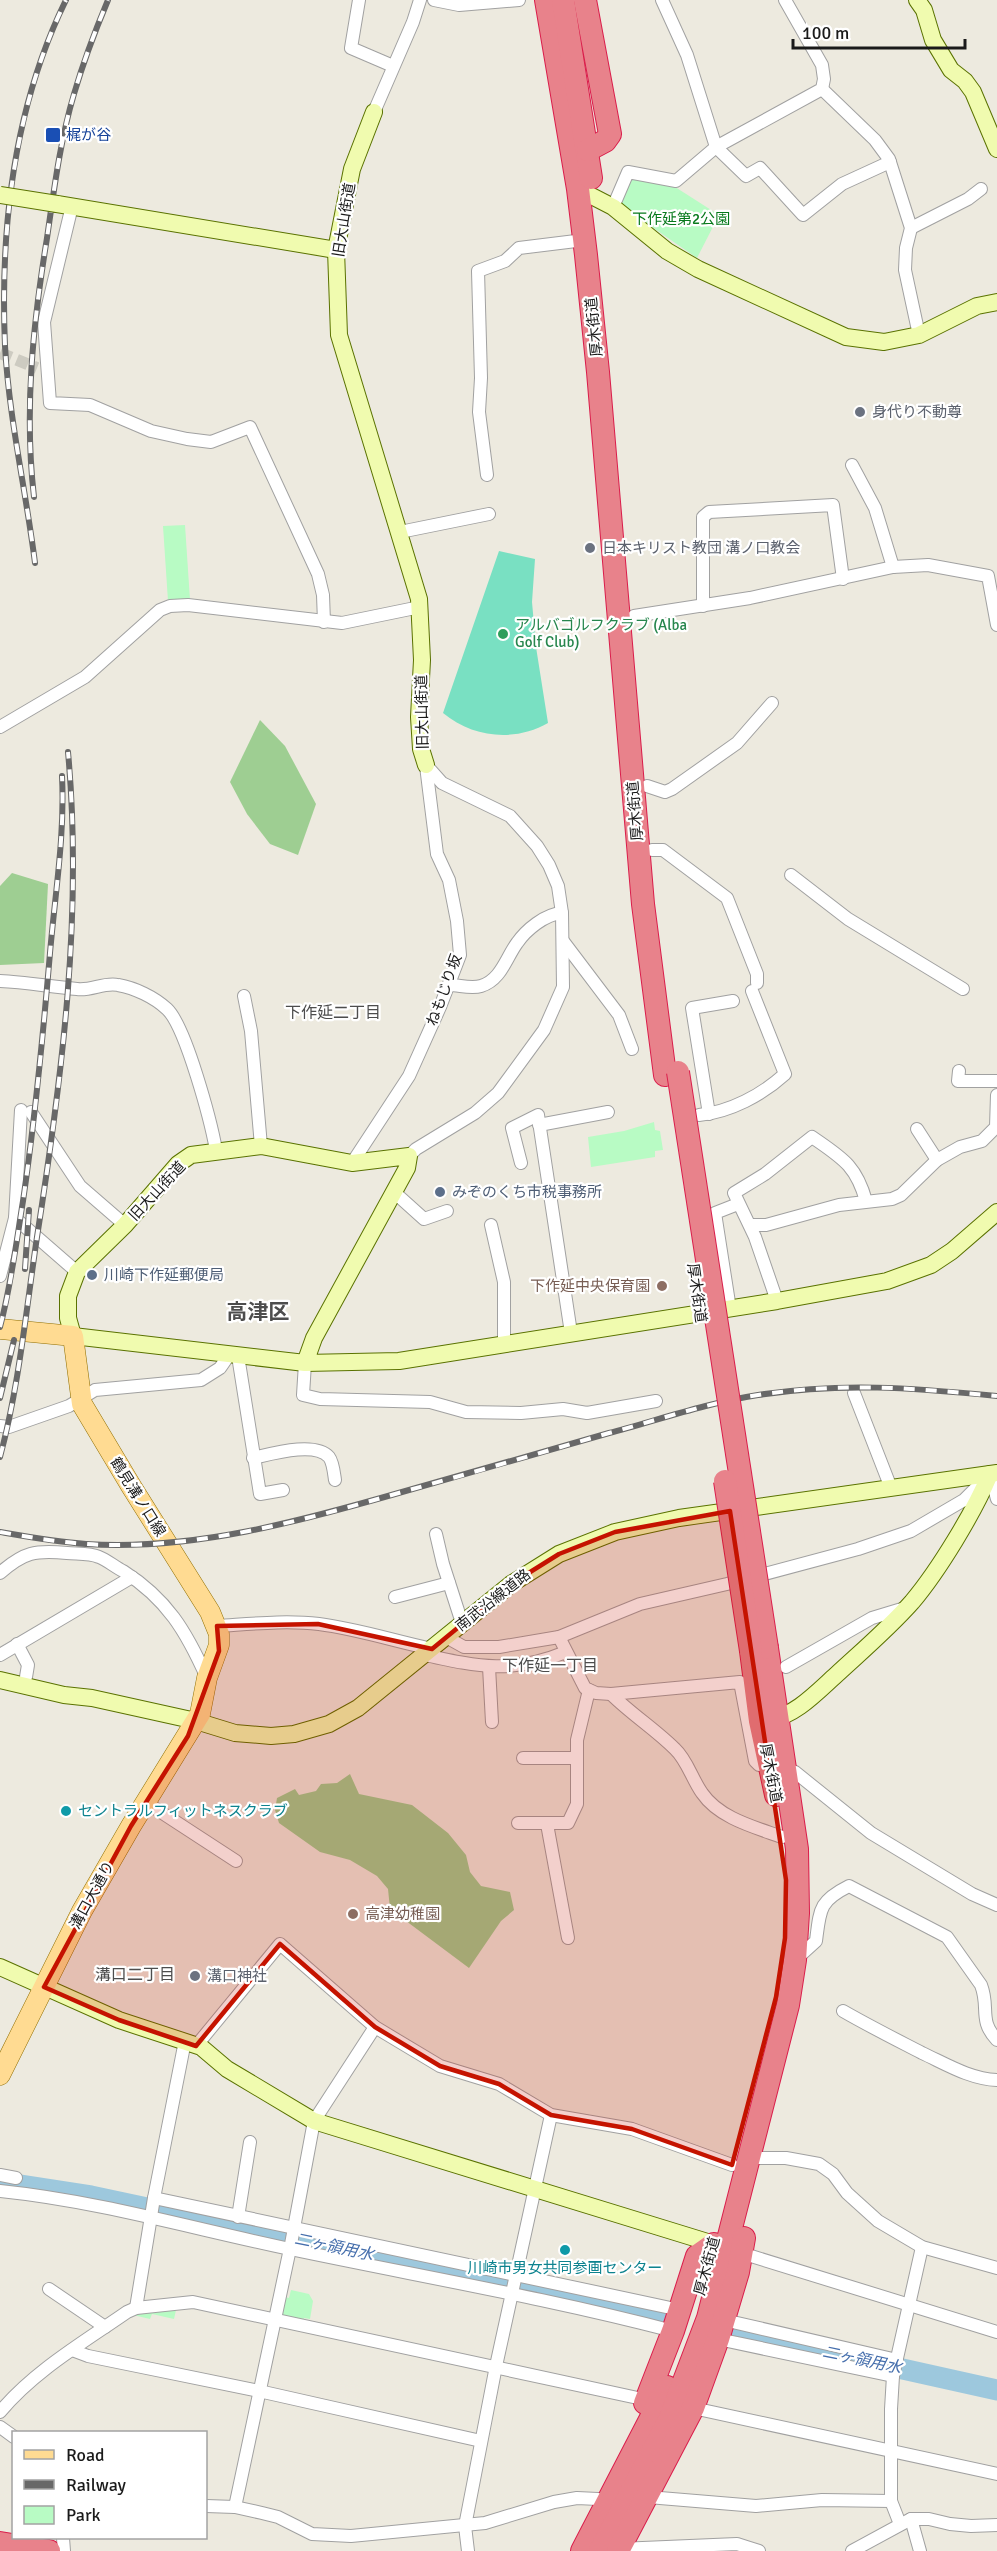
<svg xmlns="http://www.w3.org/2000/svg" width="997" height="2551" viewBox="0 0 997 2551" font-family="Signika,'Noto Sans JP',sans-serif">
	<style>
		.forest { fill: #9ece92 }
		.park { fill: #b8fbc4 }
		.pitch { fill: #79e0c2 }
		.lines { fill: none; stroke-linecap: round; stroke-linejoin: round }
		.river { stroke: #9dc8dd; stroke-width: 21 }
		.street-tunnel { stroke: #cdcbc1; stroke-width: 12; stroke-dasharray: 12 6; stroke-linecap: butt }
		.street-casing { stroke: #a1a1a1; stroke-width: 14 }
		.secondary-casing { stroke: #5a7201; stroke-width: 18 }
		.primary-casing { stroke: #916f00; stroke-width: 21 }
		.highway-casing { stroke: #da1d4b; stroke-width: 24 }
		.street { stroke: #fff; stroke-width: 12 }
		.secondary { stroke: #f0fbaf; stroke-width: 16 }
		.primary { stroke: #ffdb92; stroke-width: 20 }
		.highway { stroke: #e8828b; stroke-width: 22 }
		.rail-casing { stroke: #686868; stroke-width: 6 }
		.rail { stroke: #fff; stroke-width: 4; stroke-dasharray: 11; stroke-linecap: butt }
		.secondary-bridge-casing { stroke: #5a7201; stroke-width: 18; stroke-linecap: butt }
		.highway-bridge-casing { stroke: #da1d4b; stroke-width: 24; stroke-linecap: butt }
		.secondary-bridge { stroke: #f0fbaf; stroke-width: 16 }
		.highway-bridge { stroke: #e8828b; stroke-width: 22 }
		.marked { fill: #c51300; fill-opacity: 0.2; stroke: #c51300; stroke-width: 4.5; stroke-linejoin: round }
		.transit-dot { fill: #1a4fb4; stroke: #fff; stroke-width: 2 }
		.worship-dot { fill: #6b7280; stroke: #fff; stroke-width: 2 }
		.leisure-dot { fill: #2e9e5b; stroke: #fff; stroke-width: 2 }
		.service-dot { fill: #5c6f8a; stroke: #fff; stroke-width: 2 }
		.education-dot { fill: #8d6e63; stroke: #fff; stroke-width: 2 }
		.culture-dot { fill: #0f9aa8; stroke: #fff; stroke-width: 2 }
		.labels { text-anchor: middle; dominant-baseline: central; stroke-width: 4.5; stroke-linejoin: round; paint-order: stroke }
		.transit-label { font-size: 15px; fill: #164399; stroke: #fff; text-anchor: start }
		.park-label { font-size: 15px; fill: #07791c; stroke: #fff }
		.street-label { font-size: 15px; fill: #1a1a1a; stroke: #fff }
		.worship-label { font-size: 15px; fill: #5b616d; stroke: #fff; text-anchor: start }
		.leisure-label { font-size: 15px; fill: #27864d; stroke: #fff; text-anchor: start }
		.service-label { font-size: 15px; fill: #4e5e75; stroke: #fff; text-anchor: start }
		.education-label { font-size: 15px; fill: #785e54; stroke: #fff; text-anchor: end }
		.culture-label { font-size: 15px; fill: #0d838f; stroke: #fff; text-anchor: start }
		.neighbourhood-label { font-size: 16px; fill: #4d4d4d; stroke: #fff }
		.water-label { font-size: 16px; font-style: italic; fill: #456eac; stroke: #fff }
		.district-label { font-size: 21px; font-weight: bold; fill: #4d4d4d; stroke: #fff }
	</style>
	<rect width="100%" height="100%" fill="#edeadf"/>
	<g class="forest">
		<path d="M260,720L285,746L316,804L298,855L270,844L247,814L230,782Z"/>
		<path d="M12,873L48,884L44,963L0,965V886Z"/>
		<path d="M350,1774L359,1794L412,1805L448,1833L466,1855L470,1872L481,1886L510,1892L514,1910L501,1921L469,1968L390,1909L388,1889L377,1876L350,1860L320,1852L279,1823L275,1810L277,1798L295,1789L299,1795L316,1791L321,1784L337,1783Z"/>
	</g>
	<g class="park">
		<path d="M635,177L672,185L719,215L697,258L620,205L630,180Z"/>
		<path d="M185,525L190,600L168,601L163,526Z"/>
		<path d="M654,1122L655,1130L660,1131L663,1150L655,1151V1157L591,1167L588,1137L624,1131Z"/>
		<path d="M291,2290L309,2294L313,2301L310,2319L304,2318L303,2322L281,2318L285,2297L289,2298Z"/>
		<path d="M176,2310L174,2319L152,2314L150,2319L133,2315L134,2314Z"/>
	</g>
	<path class="pitch" d="M499,551L535,559L532,602L536,647L548,723C515,742 473,738 443,713Z"/>
	<g class="lines">
		<g class="river">
			<path d="M0,2182L91,2196L581,2301L667,2317"/>
			<path d="M727,2330L997,2390"/>
		</g>
		<path class="street-tunnel" d="M0,353L37,368"/>
		<g class="street-casing">
			<g id="street">
				<path d="M359,0L351,48L393,66"/>
				<path d="M434,0L459,5L519,0"/>
				<path d="M662,0L687,55L716,147L746,176L760,168L803,215L842,184L890,162"/>
				<path d="M822,89L875,140L889,159L911,228L906,248L905,270L919,335"/>
				<path d="M374,112L413,22L420,0"/>
				<path d="M72,206L44,322L50,403L90,405L151,431L187,439L211,442L250,427L318,574L323,595L324,622"/>
				<path d="M613,207L628,172L676,181L716,147L822,89L824,79L822,65L785,0"/>
				<path d="M911,228L968,199L981,189"/>
				<path d="M852,465L875,508L893,567"/>
				<path d="M487,475L479,412L481,378L478,271L505,261L519,248L584,240"/>
				<path d="M400,532L489,514"/>
				<path d="M703,606V517L709,512L833,505L843,579"/>
				<path d="M634,616L750,598L893,567L928,565L988,576L997,625"/>
				<path d="M0,727L85,677L160,610L170,606L188,605L342,623L420,607"/>
				<path d="M647,786L665,792L672,789L737,743L772,703"/>
				<path d="M652,850H663L727,898L757,974V983"/>
				<path d="M791,875L848,919L963,989"/>
				<path d="M563,941L619,1015L632,1049"/>
				<path d="M0,981C26,982 51,987 77,989C91,991 104,982 118,985C135,988 154,997 167,1009C186,1027 211,1122 216,1150"/>
				<path d="M449,985C459,985 471,989 481,986C501,980 506,958 517,943C526,930 545,914 562,913"/>
				<path d="M244,996L251,1031L261,1146"/>
				<path d="M959,1071L958,1081H997"/>
				<path d="M31,1112L80,1186L125,1225"/>
				<path d="M709,1114L692,1008L733,1001"/>
				<path d="M699,1115C730,1112 762,1095 785,1074L752,991"/>
				<path d="M539,1125L608,1112"/>
				<path d="M917,1129L937,1160"/>
				<path d="M409,1156L416,1149L475,1113L498,1093L544,1030L563,987L562,913L558,886L549,865L537,846L510,816L442,783L426,765"/>
				<path d="M352,1163L409,1076L440,1007L460,955L457,921L449,880L437,854L426,766"/>
				<path d="M521,1163L512,1128L538,1115L571,1333"/>
				<path d="M394,1192L424,1219L447,1211"/>
				<path d="M15,1218L77,1272"/>
				<path d="M491,1225L504,1282V1345"/>
				<path d="M750,1225H766L839,1205L892,1199L901,1195L937,1160L960,1147L982,1141L996,1127L997,1095"/>
				<path d="M0,1276L15,1218L21,1110"/>
				<path d="M777,1301L755,1237L734,1193L765,1174L812,1137C842,1158 856,1165 866,1201"/>
				<path d="M730,1309L715,1213L738,1204"/>
				<path d="M238,1356L260,1494L283,1490"/>
				<path d="M305,1363L303,1395L320,1399L430,1402L466,1412L521,1413L563,1409L587,1413L656,1401"/>
				<path d="M854,1393L891,1488"/>
				<path d="M0,1426L9,1427L69,1406L95,1390L201,1380L220,1368L229,1355"/>
				<path d="M253,1458C271,1454 315,1441 329,1457C333,1462 334,1473 335,1480"/>
				<path d="M990,1474L997,1499"/>
				<path d="M436,1534L443,1564L462,1623"/>
				<path d="M0,1573C24,1552 35,1550 67,1553C77,1554 90,1553 99,1557C107,1560 115,1567 123,1571C167,1599 186,1631 207,1678"/>
				<path d="M395,1597L449,1583"/>
				<path d="M217,1626C250,1624 285,1620 319,1624C358,1629 394,1641 432,1649"/>
				<path d="M446,1637L464,1647H499L559,1637L640,1604L727,1584L858,1549L911,1531L964,1500L983,1481"/>
				<path d="M559,1637L585,1688L596,1693L611,1694L740,1682L755,1761L759,1765H769"/>
				<path d="M17,1644L28,1665L26,1677"/>
				<path d="M0,1655L132,1577"/>
				<path d="M425,1655C480,1667 512,1674 566,1652"/>
				<path d="M489,1667L492,1722"/>
				<path d="M786,1667L872,1618L905,1608"/>
				<path d="M611,1694C631,1714 655,1729 675,1749C687,1760 692,1779 702,1793C719,1818 754,1827 782,1837"/>
				<path d="M523,1758H576"/>
				<path d="M786,1769L795,1772L871,1833L972,1894L997,1905"/>
				<path d="M147,1803L236,1861"/>
				<path d="M518,1823H568L577,1804V1740L589,1690"/>
				<path d="M547,1824L568,1938"/>
				<path d="M795,1960L816,1941C820,1909 819,1901 849,1886L947,1937L981,1985C990,2008 978,2020 997,2040"/>
				<path d="M843,2011C869,2026 895,2039 922,2053C946,2064 970,2079 997,2080"/>
				<path d="M196,2046L280,1944L375,2027L440,2066L499,2084L551,2115L632,2129L732,2165"/>
				<path d="M748,2158H786L819,2164L833,2174L847,2193L878,2221L922,2247L997,2268"/>
				<path d="M0,2175L16,2178"/>
				<path d="M0,2191C98,2201 194,2229 290,2249C418,2276 547,2298 673,2331"/>
				<path d="M154,2198L680,2310"/>
				<path d="M238,2217L250,2142"/>
				<path d="M738,2252L997,2332"/>
				<path d="M49,2289L105,2327"/>
				<path d="M136,2308L154,2198L185,2041"/>
				<path d="M724,2320L897,2360"/>
				<path d="M718,2339L893,2376"/>
				<path d="M72,2350L88,2356L259,2391L481,2441"/>
				<path d="M693,2408L997,2474"/>
				<path d="M0,2412C34,2371 84,2342 127,2312L136,2308L193,2302L647,2400"/>
				<path d="M0,2427L14,2437"/>
				<path d="M648,2497L756,2506L822,2500L891,2501L900,2524"/>
				<path d="M891,2501V2409L893,2376L922,2247"/>
				<path d="M206,2506L235,2507L262,2513L278,2517L312,2534L351,2536L485,2523L554,2502L577,2498L598,2499"/>
				<path d="M235,2507L291,2244L314,2121L375,2027"/>
				<path d="M911,2519L920,2551"/>
				<path d="M63,2538L64,2551"/>
				<path d="M619,2549L737,2544L759,2551"/>
				<path d="M468,2551L465,2526L496,2366L551,2115"/>
				<path d="M852,2551L911,2519H929L950,2524L971,2526L997,2525"/>
			</g>
		</g>
		<g class="secondary-casing">
			<g id="secondary">
				<path d="M917,0L924,10L933,40L951,70L965,81L973,92L997,149"/>
				<path d="M374,112L352,169L336,250L339,335L419,599L422,660L419,717L421,749L426,765"/>
				<path d="M578,189L613,207L667,251L698,269L846,337L884,342L919,335L977,306L997,302"/>
				<path d="M57,204L336,250"/>
				<path d="M305,1363L314,1338L407,1168L409,1156L352,1163L261,1146L191,1155L178,1164L125,1225L77,1272L68,1296V1318L73,1336L305,1363L399,1361L777,1301L887,1281L931,1265L952,1251L997,1212"/>
				<path d="M0,1680L64,1695L92,1698L196,1721L235,1733L271,1736L294,1734L329,1724L358,1708L511,1584L559,1554L615,1532L679,1518L997,1473"/>
				<path d="M769,1720C795,1716 817,1692 836,1675C862,1651 889,1628 912,1602C939,1570 974,1512 990,1474"/>
				<path d="M0,1967L119,2020L201,2047L227,2069L314,2121L714,2244"/>
			</g>
		</g>
		<g class="primary-casing">
			<path id="primary" d="M0,1329L73,1336L82,1404L131,1486L210,1612L219,1634V1645L207,1678L200,1714L131,1826L82,1911L0,2075"/>
		</g>
		<g class="highway-casing">
			<g id="highway">
				<path d="M546,0L578,189L586,255L598,372L643,904L665,1075"/>
				<path d="M563,0L591,178"/>
				<path d="M585,0L610,134L605,141L588,150"/>
				<path d="M751,1651L760,1721L776,1795"/>
				<path d="M645,2403L673,2331L697,2256L714,2244"/>
				<path d="M0,2543L49,2551"/>
				<path d="M582,2551L667,2387"/>
				<path d="M600,2551L670,2418L708,2318L788,2005L795,1960L798,1913L797,1849L767,1648"/>
				<path d="M618,2551L693,2408L718,2339L738,2272L744,2238"/>
			</g>
		</g>
		<use href="#street" class="street"/>
		<use href="#secondary" class="secondary"/>
		<use href="#primary" class="primary"/>
		<use href="#highway" class="highway"/>
		<g class="rail-casing">
			<g id="rail">
				<path d="M34,497C24,410 33,324 47,238C54,190 60,141 74,94C83,63 95,31 108,0"/>
				<path d="M35,563C26,491 9,419 5,346C0,230 14,106 66,0"/>
				<path d="M25,1269L29,1210"/>
				<path d="M0,1327C11,1286 16,1244 23,1201C35,1119 43,1036 50,953C55,894 65,835 62,776"/>
				<path d="M0,1398L14,1340"/>
				<path d="M0,1457C19,1386 26,1311 37,1237C62,1077 83,914 68,752"/>
				<path d="M0,1532C29,1537 57,1542 86,1544C193,1551 301,1521 402,1492C471,1473 540,1453 609,1433C658,1420 707,1403 758,1395C842,1382 913,1388 997,1396"/>
			</g>
		</g>
		<use href="#rail" class="rail"/>
		<g class="secondary-bridge-casing">
			<path id="secondary-bridge" d="M0,195L57,204"/>
		</g>
		<g class="highway-bridge-casing">
			<g id="highway-bridge">
				<path d="M678,1072L767,1648"/>
				<path d="M725,1481L751,1651"/>
			</g>
		</g>
		<use href="#secondary-bridge" class="secondary-bridge"/>
		<use href="#highway-bridge" class="highway-bridge"/>
	</g>
	<path class="marked" d="M730,1511L786,1880L785,1938L776,1997L732,2165L632,2129L551,2115L499,2084L440,2066L375,2027L280,1944L196,2046L119,2020L44,1987L131,1826L188,1736L219,1651L217,1626L318,1624L432,1649L511,1584L559,1554L615,1532Z"/>
	<rect class="transit-dot" x="45" y="127" width="16" height="16" rx="3"/>
	<g class="worship-dot">
		<circle cx="860" cy="412" r="6"/>
		<circle cx="590" cy="548" r="6"/>
		<circle cx="195" cy="1976" r="6"/>
	</g>
	<circle class="leisure-dot" cx="503" cy="634" r="6"/>
	<g class="service-dot">
		<circle cx="440" cy="1192" r="6"/>
		<circle cx="92" cy="1275" r="6"/>
	</g>
	<g class="education-dot">
		<circle cx="662" cy="1286" r="6"/>
		<circle cx="353" cy="1914" r="6"/>
	</g>
	<g class="culture-dot">
		<circle cx="66" cy="1811" r="6"/>
		<circle cx="565" cy="2250" r="6"/>
	</g>
	<g class="labels">
		<g class="transit-label">
			<text x="66" y="135">梶が谷</text>
		</g>
		<g class="park-label">
			<text x="681" y="219">下作延第2公園</text>
		</g>
		<g class="street-label">
			<text transform="translate(344 220) rotate(-81)">旧大山街道</text>
			<text transform="translate(594 327) rotate(-96)">厚木街道</text>
			<text transform="translate(422 712) rotate(-91)">旧大山街道</text>
			<text transform="translate(635 811) rotate(-95)">厚木街道</text>
			<text transform="translate(444 990) rotate(-70)">ねもじり坂</text>
			<text transform="translate(157 1191) rotate(-47)">旧大山街道</text>
			<text transform="translate(697 1293) rotate(82)">厚木街道</text>
			<text transform="translate(138 1497) rotate(58)">鶴見溝ノ口線</text>
			<text transform="translate(493 1600) rotate(-38)">南武沿線道路</text>
			<text transform="translate(771 1773) rotate(79)">厚木街道</text>
			<text transform="translate(92 1895) rotate(-61)">溝口大通り</text>
			<text transform="translate(707 2266) rotate(-75)">厚木街道</text>
		</g>
		<g class="worship-label">
			<text x="872" y="412">身代り不動尊</text>
			<text x="602" y="548">日本キリスト教団 溝ノ口教会</text>
			<text x="207" y="1976">溝口神社</text>
		</g>
		<g class="leisure-label">
			<text x="515" y="625">アルバゴルフクラブ (Alba<tspan x="515" dy="17">Golf Club)</tspan></text>
		</g>
		<g class="service-label">
			<text x="452" y="1192">みぞのくち市税事務所</text>
			<text x="104" y="1275">川崎下作延郵便局</text>
		</g>
		<g class="education-label">
			<text x="650" y="1286">下作延中央保育園</text>
			<text x="365" y="1914" text-anchor="start">高津幼稚園</text>
		</g>
		<g class="culture-label">
			<text x="78" y="1811">セントラルフィットネスクラブ</text>
			<text x="565" y="2268" text-anchor="middle">川崎市男女共同参画センター</text>
		</g>
		<g class="neighbourhood-label">
			<text x="333" y="1013">下作延二丁目</text>
			<text x="550" y="1666">下作延一丁目</text>
			<text x="135" y="1975">溝口二丁目</text>
		</g>
		<g class="water-label">
			<text transform="translate(334 2247) rotate(12)">二ヶ領用水</text>
			<text transform="translate(862 2360) rotate(12)">二ヶ領用水</text>
		</g>
		<g class="district-label">
			<text x="258" y="1312">高津区</text>
		</g>
	</g>
	<rect x="12" y="2431" width="195" height="108" fill="#ffffff" stroke="#a3a3a3" stroke-width="1.5"/>
	<rect x="24" y="2450" width="30" height="9" fill="#ffdb92" stroke="#a3a3a3" stroke-width="1.5"/>
	<text x="66" y="2461" font-size="18" fill="#1a1a1a">Road</text>
	<rect x="24" y="2480" width="30" height="9" fill="#686868" stroke="#a3a3a3" stroke-width="1.5"/>
	<text x="66" y="2491" font-size="18" fill="#1a1a1a">Railway</text>
	<rect x="24" y="2506" width="30" height="18" fill="#b8fbc4" stroke="#a3a3a3" stroke-width="1.5"/>
	<text x="66" y="2521" font-size="18" fill="#1a1a1a">Park</text>
	<path d="M793 39v9h172v-9" fill="none" stroke="#1a1a1a" stroke-width="3"/>
	<text x="802" y="39" font-size="18" fill="#1a1a1a" stroke="#ffffff" stroke-width="4.5" paint-order="stroke">100 m</text>
</svg>
